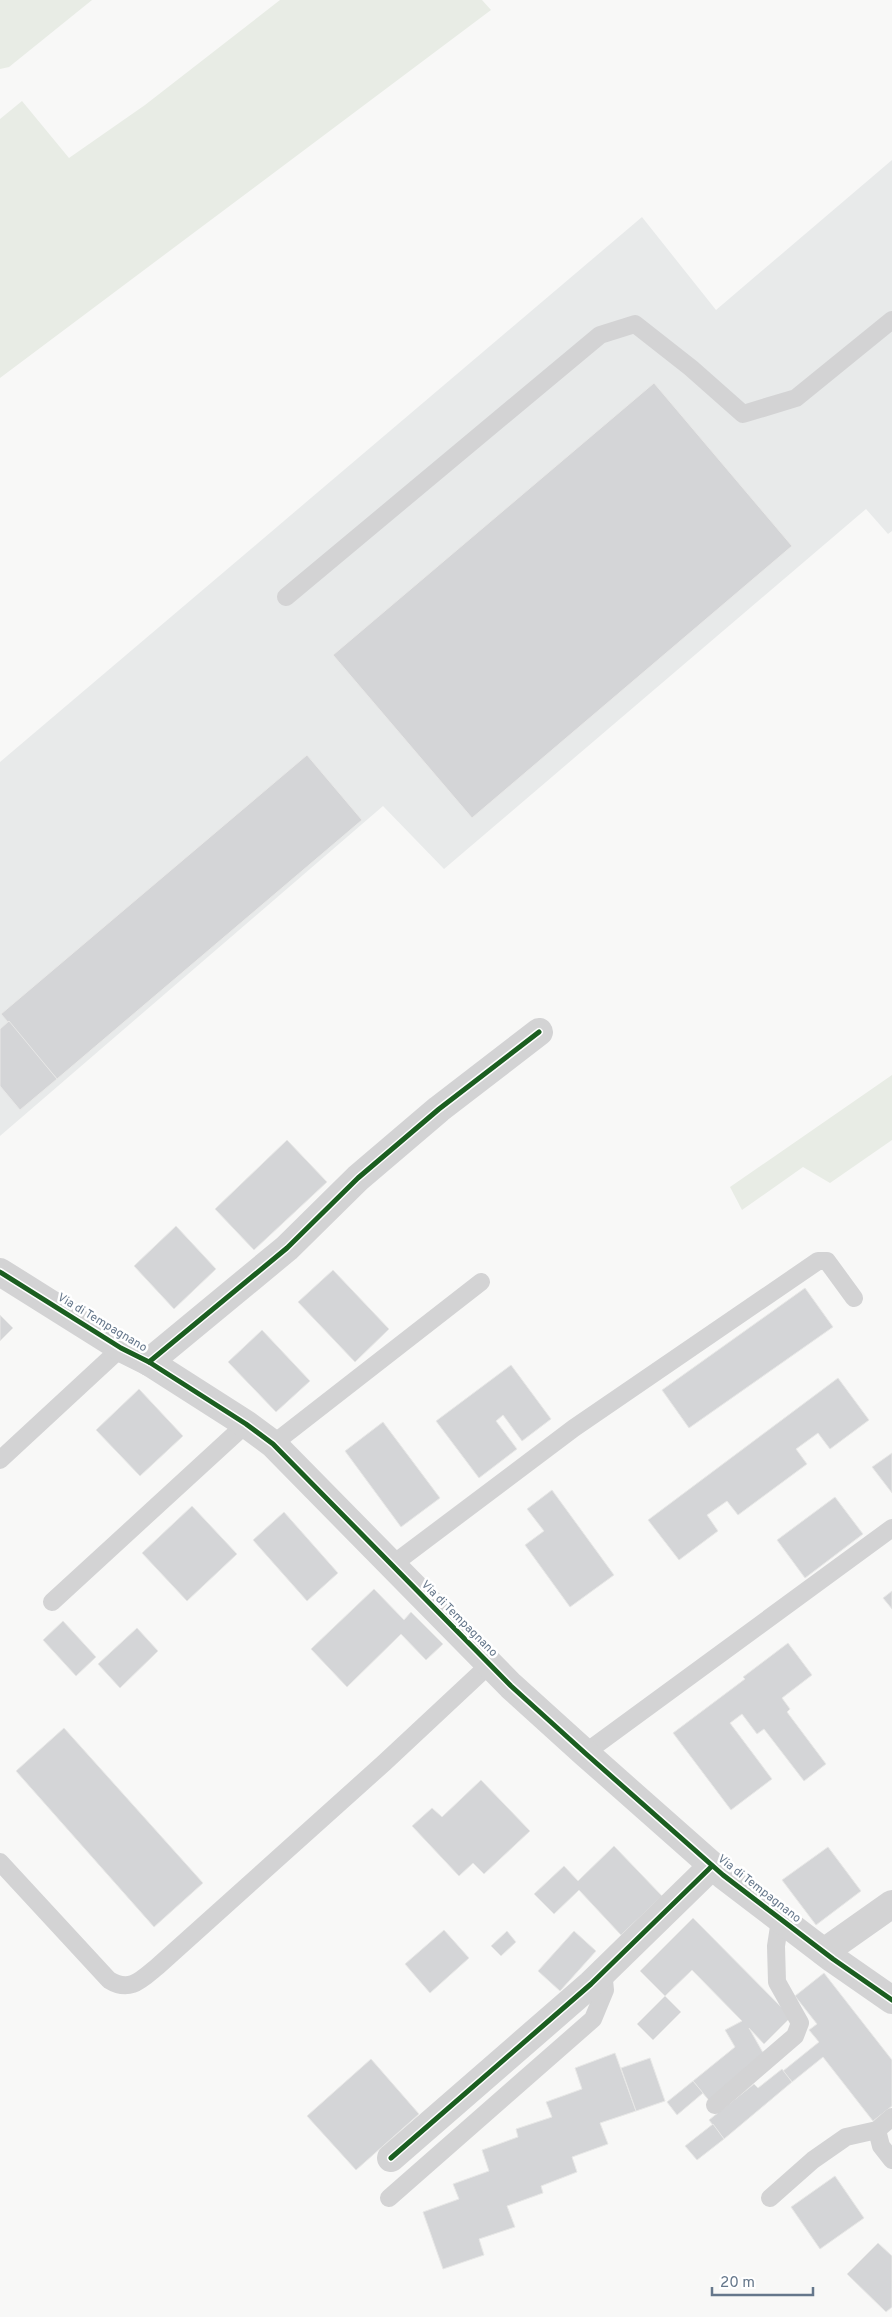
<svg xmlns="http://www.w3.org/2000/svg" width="892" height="2317" viewBox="0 0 892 2317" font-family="Overpass,sans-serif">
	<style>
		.built { fill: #e8eaea }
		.green { fill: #e8ece5 }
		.building { fill: #d4d5d7; stroke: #e8e8e7 }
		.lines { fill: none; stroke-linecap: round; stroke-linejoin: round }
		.lane { stroke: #d3d3d4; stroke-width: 18 }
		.street { stroke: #d3d3d4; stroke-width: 28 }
		.cycleway-casing { stroke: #fff; stroke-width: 8 }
		.cycleway { stroke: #1b5e20; stroke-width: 5 }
		.labels { text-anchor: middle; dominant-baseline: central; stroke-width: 5; stroke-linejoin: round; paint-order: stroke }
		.street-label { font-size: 12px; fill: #65778b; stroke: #fff }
	</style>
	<rect width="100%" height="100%" fill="#f8f8f7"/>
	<path class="built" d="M892,160V531L888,534L866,509L444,869L383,806L0,1136V762L642,217L716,310Z"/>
	<g class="green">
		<path d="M0,0H92L9,67L0,69Z"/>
		<path d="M280,0H482L491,10L0,378V119L22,101L69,158L145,105Z"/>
		<path d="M892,1075V1140L830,1183L803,1167L742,1210L730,1187Z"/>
	</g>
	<g class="building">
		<path d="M654,383L792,546L472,818L333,655Z"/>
		<path d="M307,755L362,820L57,1079L1,1014Z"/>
		<path d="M9,1021L57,1079L20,1110L0,1086V1029Z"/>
		<path d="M287,1140L327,1182L254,1250L215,1209Z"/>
		<path d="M176,1226L216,1269L174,1309L134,1266Z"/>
		<path d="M333,1270L389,1329L355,1362L298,1302Z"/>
		<path d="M805,1288L833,1327L689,1428L662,1390Z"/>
		<path d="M0,1315L13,1328L0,1341Z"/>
		<path d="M262,1330L310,1381L276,1412L228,1362Z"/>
		<path d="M511,1365L551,1419L522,1441L503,1415L496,1421L517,1449L479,1478L436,1421Z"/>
		<path d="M838,1378L869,1420L830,1449L818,1433L796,1449L807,1464L738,1515L727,1501L707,1515L718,1531L679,1560L648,1520Z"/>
		<path d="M139,1389L183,1436L140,1476L96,1430Z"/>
		<path d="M383,1422L440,1498L401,1527L345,1451Z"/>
		<path d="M892,1453V1493L872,1467Z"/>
		<path d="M552,1490L614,1575L570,1607L525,1545L544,1531L527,1509Z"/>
		<path d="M835,1497L863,1534L805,1578L777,1540Z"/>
		<path d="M192,1506L237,1554L187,1601L142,1553Z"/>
		<path d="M284,1512L338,1573L307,1601L253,1540Z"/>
		<path d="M374,1589L404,1620L411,1612L443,1644L426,1660L401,1634L347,1687L311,1649Z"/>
		<path d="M892,1591V1609L883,1598Z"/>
		<path d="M63,1621L96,1657L76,1676L43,1640Z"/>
		<path d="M137,1628L158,1651L120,1688L98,1664Z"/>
		<path d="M788,1643L812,1675L782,1698L790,1709L787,1712L826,1764L804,1781L764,1729L757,1734L742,1714L730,1723L772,1779L731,1810L673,1733L745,1679L743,1677Z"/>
		<path d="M64,1728L203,1883L154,1927L16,1771Z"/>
		<path d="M481,1780L530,1831L484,1874L473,1863L459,1876L412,1826L432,1808L442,1817Z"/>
		<path d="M614,1846L662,1896L621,1935L579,1890L554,1914L534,1894L564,1866L578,1881Z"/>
		<path d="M828,1847L861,1891L816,1925L782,1880Z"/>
		<path d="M693,1918L791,2017L764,2044L749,2028L766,2058L711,2103L693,2081L735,2047L725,2030L742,2021L692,1970L665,1996L640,1971Z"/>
		<path d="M444,1930L469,1958L430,1993L405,1964Z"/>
		<path d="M507,1931L516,1942L501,1956L491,1946Z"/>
		<path d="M574,1931L596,1951L560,1991L538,1971Z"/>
		<path d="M824,1973L892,2060V2106L873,2121L823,2057L792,2082L783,2071L819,2042L809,2030L817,2024L795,1996Z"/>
		<path d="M665,1996L681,2012L653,2040L637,2024Z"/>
		<path d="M615,2053L636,2111L600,2123L608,2144L572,2157L577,2172L541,2186L543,2193L507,2206L515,2227L479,2239L484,2255L443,2269L423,2212L459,2199L453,2184L489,2171L482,2150L518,2137L516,2129L552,2117L546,2102L582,2089L575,2068Z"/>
		<path d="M650,2058L665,2101L636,2111L621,2068Z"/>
		<path d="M371,2059L419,2114L356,2170L307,2116Z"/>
		<path d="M782,2069L792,2082L724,2139L709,2120L754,2084L758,2088Z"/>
		<path d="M693,2081L703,2093L677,2115L667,2102Z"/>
		<path d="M713,2124L724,2139L697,2160L685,2146Z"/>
		<path d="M835,2176L864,2218L820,2249L791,2207Z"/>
		<path d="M878,2243L892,2256V2307L886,2312L847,2274Z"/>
	</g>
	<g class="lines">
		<g class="lane">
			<path d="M286,597L600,335L635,324L691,368L743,414L796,398L892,320"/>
			<path d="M273,1444L481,1282"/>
			<path d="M0,1460L121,1348"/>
			<path d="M392,1565L574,1428L818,1261H827L854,1298"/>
			<path d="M52,1602L246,1424"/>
			<path d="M585,1753L892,1528"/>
			<path d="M0,1862L109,1980C130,1993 141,1980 158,1966L384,1763L490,1664"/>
			<path d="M715,2105L795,2036L800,2023L777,1982L776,1946L780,1920"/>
			<path d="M877,2130L881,2146L892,2160"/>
			<path d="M389,2198L593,2019L605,1990L603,1971"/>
			<path d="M770,2198L813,2160L846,2137L877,2130L892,2117"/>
		</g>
		<g class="street">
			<path d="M0,1272L121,1348L149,1362L246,1424L273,1444L511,1686L585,1753L723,1875L833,1959L892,2000"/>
			<path d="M149,1362L287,1248L358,1178L439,1109L539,1032"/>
			<path d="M824,1952L892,1904"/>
			<path d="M391,2158L591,1984L712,1866"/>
		</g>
		<g class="cycleway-casing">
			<g id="cycleway">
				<path d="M0,1272L121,1348L149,1362L246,1424L273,1444L511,1686L585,1753L723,1875L833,1959L892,2000"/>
				<path d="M149,1362L287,1248L358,1178L439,1109L539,1032"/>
				<path d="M391,2158L591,1984L712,1866"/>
			</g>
		</g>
		<use href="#cycleway" class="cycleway"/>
	</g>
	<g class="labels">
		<g class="street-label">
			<text transform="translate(102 1323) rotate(31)">Via di Tempagnano</text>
			<text transform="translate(459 1619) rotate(45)">Via di Tempagnano</text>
			<text transform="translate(759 1889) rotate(38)">Via di Tempagnano</text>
		</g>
	</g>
	<path d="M712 2287v8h101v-8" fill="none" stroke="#65778b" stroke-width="2.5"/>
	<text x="720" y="2287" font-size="15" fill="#65778b" stroke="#ffffff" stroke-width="4" paint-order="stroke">20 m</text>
</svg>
